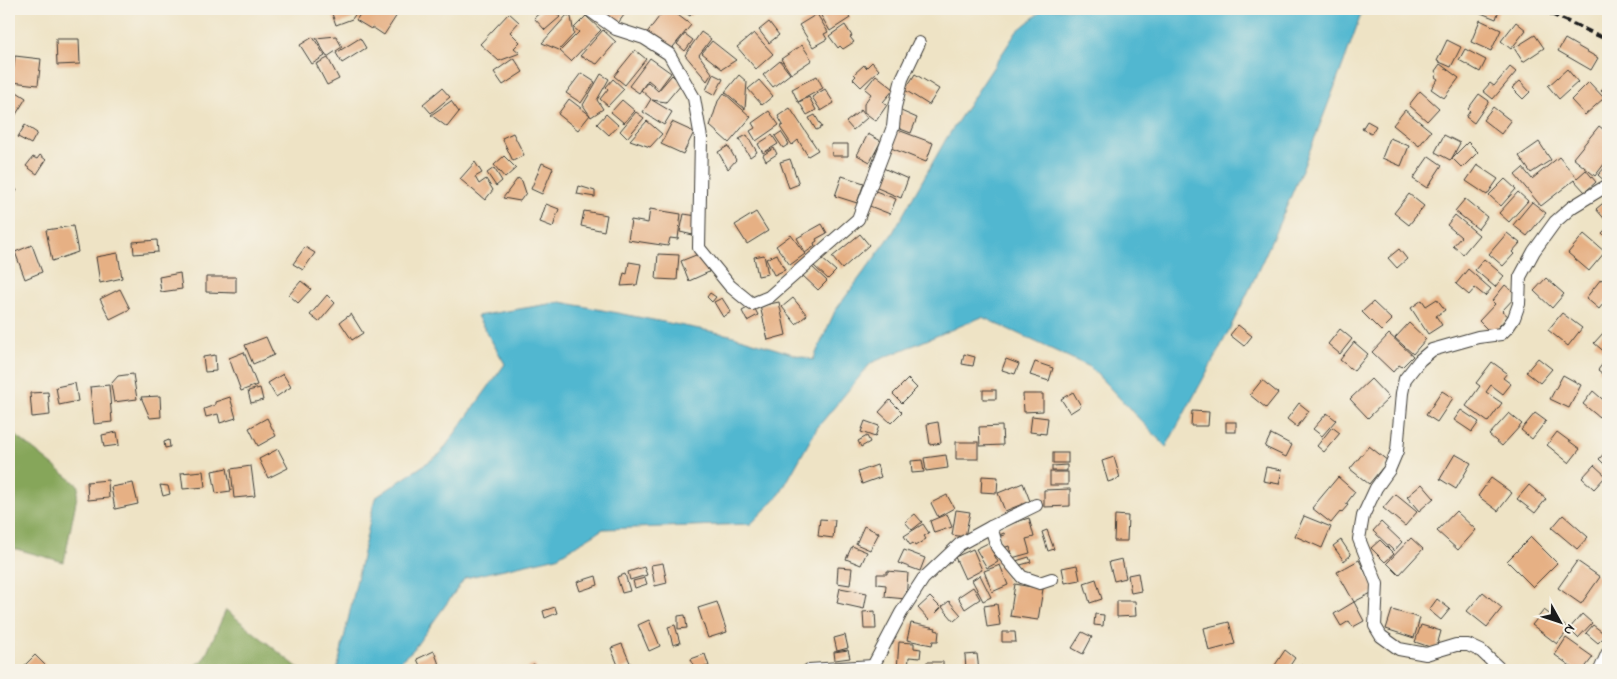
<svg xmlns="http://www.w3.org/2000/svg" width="1617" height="679" viewBox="0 0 1617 679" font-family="'Indie Flower',sans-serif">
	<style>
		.forest { fill: #86a65a; stroke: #51613b }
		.water { fill: #51b7d0; stroke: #366a76 }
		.building { fill: #e6b084 }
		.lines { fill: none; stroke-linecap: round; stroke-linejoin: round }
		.street-casing { stroke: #3c3a35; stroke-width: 14 }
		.street { stroke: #fff; stroke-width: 12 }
		.rail { stroke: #1c1c1c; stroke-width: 4; stroke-dasharray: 8 4; stroke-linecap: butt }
	</style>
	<rect width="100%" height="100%" fill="#f7f3e8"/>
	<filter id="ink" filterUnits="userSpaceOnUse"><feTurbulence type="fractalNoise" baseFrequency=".02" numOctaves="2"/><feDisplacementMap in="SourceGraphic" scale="10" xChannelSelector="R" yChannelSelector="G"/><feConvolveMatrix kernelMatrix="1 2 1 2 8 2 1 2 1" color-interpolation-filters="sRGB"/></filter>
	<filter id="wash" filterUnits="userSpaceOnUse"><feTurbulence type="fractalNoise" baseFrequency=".0096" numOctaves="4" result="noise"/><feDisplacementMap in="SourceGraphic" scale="20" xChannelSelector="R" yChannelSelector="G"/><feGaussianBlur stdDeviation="1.12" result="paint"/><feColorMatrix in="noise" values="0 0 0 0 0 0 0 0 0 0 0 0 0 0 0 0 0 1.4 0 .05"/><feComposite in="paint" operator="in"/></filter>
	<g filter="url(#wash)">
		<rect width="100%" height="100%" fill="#eee3c5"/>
		<g class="forest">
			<path d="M9,430L79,486L64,562L9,547Z"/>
			<path d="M226,610L301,670H185L203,661Z"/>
		</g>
		<path class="water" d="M1044,9H1363C1333,94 1300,179 1262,262C1234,325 1199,386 1166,447L1090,367L982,317L871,363L817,428L780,494L751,524L603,529L557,557L465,578L413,650L389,670H337L375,498L440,454L505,364L477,316L561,302L730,335L813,360L835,311L892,234L946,139L1017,31Z"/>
		<g id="blocks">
			<g class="building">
				<path d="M333,9H359L352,19L336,25L331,11Z"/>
				<path d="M364,9H379L383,12L385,9H388L397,15L384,35L372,27L371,29L356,20Z"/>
				<path d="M544,9H553L560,17L545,30L534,18Z"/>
				<path d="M593,9H624L627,11L616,26Z"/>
				<path d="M665,9H670L691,25L669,52L646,34Z"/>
				<path d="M680,9H696L690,16Z"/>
				<path d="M828,9H845L850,18L830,31L820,14Z"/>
				<path d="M1471,9H1496L1499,10L1496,19Z"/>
				<path d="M509,13L519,22L510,32L520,42L514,48L520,53L499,61L480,44Z"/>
				<path d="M817,14L828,32L824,34L827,39L813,47L799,25Z"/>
				<path d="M567,15L571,17L574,34L559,50L542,43Z"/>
				<path d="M586,16L601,30L571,61L560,51L579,32L574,28Z"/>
				<path d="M1480,20L1501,30L1491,51L1471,42Z"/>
				<path d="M769,22L779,35L769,43L759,30Z"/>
				<path d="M1516,22L1526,30L1511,49L1501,41Z"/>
				<path d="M845,25L852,36L850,37L854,42L843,49L840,46L838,48L829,36Z"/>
				<path d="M603,30L616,42L597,64L580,56Z"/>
				<path d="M701,32L711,39L699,55L712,73L707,81L685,55Z"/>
				<path d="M754,33L773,54L756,69L737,47Z"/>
				<path d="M685,34L693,40L685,51L677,44Z"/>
				<path d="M1535,35L1544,48L1523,62L1514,48Z"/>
				<path d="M336,36L342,47L327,57L316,38Z"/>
				<path d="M313,37L325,56L312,64L300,45Z"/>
				<path d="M360,38L366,48L342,63L336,53Z"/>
				<path d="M56,39H79L80,64L57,65Z"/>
				<path d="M1565,39L1598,58L1591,70L1558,51Z"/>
				<path d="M1447,40L1461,47L1451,67L1437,61Z"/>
				<path d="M712,41L736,60L722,69L702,53Z"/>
				<path d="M802,45L812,60L791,74L781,59Z"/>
				<path d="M1465,49L1486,60L1480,72L1459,60Z"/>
				<path d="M635,50L646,59L625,85L614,76Z"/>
				<path d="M15,56L41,59L38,85L12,82Z"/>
				<path d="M328,58L339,79L327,85L316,64Z"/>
				<path d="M514,58L523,72L503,85L494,72Z"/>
				<path d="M650,58L671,73L659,89L648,80L639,93L629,86Z"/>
				<path d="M780,61L790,74L773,87L763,75Z"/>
				<path d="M872,62L879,70L861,87L853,79L856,76L854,74L864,65L866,68Z"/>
				<path d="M1440,64L1459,78L1444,98L1431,89L1438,79L1435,77L1437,74L1435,71Z"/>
				<path d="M1510,67L1516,72L1493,99L1483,91L1490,83L1494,86Z"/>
				<path d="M1567,69L1578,82L1559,99L1548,86Z"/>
				<path d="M581,73L595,82L581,103L566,93Z"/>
				<path d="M601,74L609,79L597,100L603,109L591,117L583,105Z"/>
				<path d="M713,74L723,79L715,95L706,90Z"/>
				<path d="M915,74L939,89L929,105L905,90Z"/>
				<path d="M672,75L681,84L666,102L652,100L672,112L664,125L643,112L651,99L641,90L648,82L658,91Z"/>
				<path d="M739,75L747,82L745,109L725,92Z"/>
				<path d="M876,75L894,89L883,102L887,105L876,121L864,112V104L871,94L865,89Z"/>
				<path d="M817,76L823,88L798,102L792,89Z"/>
				<path d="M613,79L624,89L608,106L600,99L608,89L606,87Z"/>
				<path d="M759,80L773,96L762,105L748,89Z"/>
				<path d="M1520,81L1530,92L1523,99L1512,88Z"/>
				<path d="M1589,82L1604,98L1585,115L1571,100Z"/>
				<path d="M1608,82V97L1601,91Z"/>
				<path d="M9,87L26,98L9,126Z"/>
				<path d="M442,88L450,97L431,113L423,104Z"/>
				<path d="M825,89L834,103L821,111L812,97Z"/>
				<path d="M1420,91L1439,108L1427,121L1409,105Z"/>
				<path d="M724,93L751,117L729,143L710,126L718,101Z"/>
				<path d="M1479,94L1489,101L1474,123L1466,117L1470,111L1468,109Z"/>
				<path d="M809,97L816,110L807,115L799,102Z"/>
				<path d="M569,99L590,115L578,130L558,114Z"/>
				<path d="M622,100L635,111L624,123L611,112Z"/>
				<path d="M451,101L459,112L447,127L431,115Z"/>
				<path d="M1493,107L1511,121L1501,134L1483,120Z"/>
				<path d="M790,108L818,150L808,156L798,140L792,145L780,127L783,125L778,116Z"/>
				<path d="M861,110L867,118L853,130L846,122Z"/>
				<path d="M1405,110L1431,131L1419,146L1393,125Z"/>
				<path d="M769,111L779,125L756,141L750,131L755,128L752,123Z"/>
				<path d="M901,111L917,118L911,133L895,127Z"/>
				<path d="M636,112L644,118L627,138L620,131Z"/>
				<path d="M606,114L618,125L609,135L597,124Z"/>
				<path d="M815,115L822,127L816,130L809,118Z"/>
				<path d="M647,121L662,134L650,147L630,140Z"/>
				<path d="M1367,121L1376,126L1371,134L1362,129Z"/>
				<path d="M672,122L694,132L683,154L661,144Z"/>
				<path d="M25,125L37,133L31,144L18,137Z"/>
				<path d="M1599,126L1608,133V159L1595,176L1573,158Z"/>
				<path d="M898,130L933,143L926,162L891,148Z"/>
				<path d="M781,132L789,144L783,148L775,136Z"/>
				<path d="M513,133L524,155L513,161L502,138Z"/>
				<path d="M868,134L881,141L870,162L857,155Z"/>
				<path d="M747,135L757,152L750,157L739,139Z"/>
				<path d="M772,135L778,144L763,153L758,144Z"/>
				<path d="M1444,135L1460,143L1452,158L1468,142L1478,152L1462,168L1452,158L1450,160L1435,152Z"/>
				<path d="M1390,138L1409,146L1401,166L1382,158Z"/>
				<path d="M1539,142L1551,160L1531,173L1519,156Z"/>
				<path d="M831,144H848V156H832Z"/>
				<path d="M728,146L736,160L728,169L718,152Z"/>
				<path d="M774,148L777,154L766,161L763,155Z"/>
				<path d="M40,155L46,160L37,174L26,166L33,157L37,159Z"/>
				<path d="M504,156L516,168L505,178L494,165Z"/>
				<path d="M1429,156L1442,165L1427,188L1413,179Z"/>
				<path d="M1559,157L1577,178L1586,170L1596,182L1585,192L1574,180L1541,206L1515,175L1523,168L1532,179Z"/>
				<path d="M790,159L799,184L789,188L780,162Z"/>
				<path d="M475,162L482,173L475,177L479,184L486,179L493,190L485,200L460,179Z"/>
				<path d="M542,163L553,168L542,194L531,189Z"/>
				<path d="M1608,164V184L1598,175Z"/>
				<path d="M1477,165L1498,179L1487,195L1466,181Z"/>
				<path d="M494,168L502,181L496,186L487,173Z"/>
				<path d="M883,168L908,179L901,198L875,187Z"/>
				<path d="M842,176L864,183L857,203L835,196Z"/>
				<path d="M518,178L522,181L526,193L520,201L503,198Z"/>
				<path d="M1505,179L1516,189L1501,206L1489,195Z"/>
				<path d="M9,185L17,190L9,204Z"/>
				<path d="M579,186L595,191V197L577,194Z"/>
				<path d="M873,190L896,199L890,214L867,205Z"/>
				<path d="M1518,192L1528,201L1509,222L1499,213Z"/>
				<path d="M1409,194L1424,206L1409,225L1394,213Z"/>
				<path d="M1465,199L1487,217L1478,229L1455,211Z"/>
				<path d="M1608,199V223L1596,209Z"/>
				<path d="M1532,202L1546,213L1527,236L1513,225Z"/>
				<path d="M546,204L559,209L553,227L540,222Z"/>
				<path d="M650,209L681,214L678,239L670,238L668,246L628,240L631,220L648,223Z"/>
				<path d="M584,211L607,215L604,231L581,226Z"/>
				<path d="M756,212L768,231L747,244L735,225Z"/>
				<path d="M684,214L697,216L693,235L680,232Z"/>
				<path d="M1455,215L1479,235L1463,254L1453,246L1461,237L1447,225Z"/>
				<path d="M822,224L827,233L816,239L817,241L814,243L815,246L805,253L797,238Z"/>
				<path d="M73,226L78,252L52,261L46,230Z"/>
				<path d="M1608,227V239L1602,233Z"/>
				<path d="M1507,233L1520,243L1512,252L1514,254L1503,266L1489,254Z"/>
				<path d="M860,234L869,245L842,269L832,257Z"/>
				<path d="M1584,234L1605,252L1589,271L1568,253Z"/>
				<path d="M791,235L805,254L790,265L776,246Z"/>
				<path d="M157,240L158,252L134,254L133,242Z"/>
				<path d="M32,245L42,272L25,279L15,252Z"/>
				<path d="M305,247L315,253L303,270L293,264Z"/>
				<path d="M1399,249L1407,259L1397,268L1388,258Z"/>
				<path d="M118,253L122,278L100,283L96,257Z"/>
				<path d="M701,253L709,272L689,281L681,261Z"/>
				<path d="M658,254L679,255L677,280L656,279Z"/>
				<path d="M777,254L785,270L774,275L766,259Z"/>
				<path d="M764,255L768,274L758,276L754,257Z"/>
				<path d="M821,258L836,271L828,279L814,266Z"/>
				<path d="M1484,259L1504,276L1495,287L1475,270Z"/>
				<path d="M629,262L641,264L637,285L621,286L624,273L627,274Z"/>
				<path d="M811,266L827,281L818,290L802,275Z"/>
				<path d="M1468,269L1491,289L1485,296L1475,288L1469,295L1456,284Z"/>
				<path d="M180,273L182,289L161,292L159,277Z"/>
				<path d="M206,277H236V293L206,292Z"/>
				<path d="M1546,278L1564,294L1552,308L1534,291Z"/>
				<path d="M1601,279L1608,285V298L1599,309L1586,298Z"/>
				<path d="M301,281L311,289L298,303L289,295Z"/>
				<path d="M1505,285L1517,295L1502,311L1508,316L1492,334L1479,321L1495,304L1492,301Z"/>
				<path d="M120,289L130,309L110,319L100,299Z"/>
				<path d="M710,293L716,297L712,302L707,297Z"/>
				<path d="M327,295L335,303L319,322L310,315Z"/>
				<path d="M722,298L731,312L723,317L714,302Z"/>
				<path d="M793,298L807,315L796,324L782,307Z"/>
				<path d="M1437,299L1445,310L1436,316L1442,325L1428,334L1411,308L1422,300L1426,306Z"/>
				<path d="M779,302L786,335L768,340L760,306Z"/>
				<path d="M1373,302L1392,320L1381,331L1362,312Z"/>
				<path d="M753,305L758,315L747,321L742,311Z"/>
				<path d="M1562,313L1582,328L1568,346L1548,330Z"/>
				<path d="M351,314L363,333L352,340L340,322Z"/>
				<path d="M1409,323L1426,339L1413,354L1395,338Z"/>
				<path d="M1238,325L1252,336L1244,346L1230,335Z"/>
				<path d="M1340,329L1352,339L1340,354L1328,344Z"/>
				<path d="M1604,332L1608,335V352L1607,354L1594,343Z"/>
				<path d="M1389,334L1413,356L1402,367L1399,365L1393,372L1372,352Z"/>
				<path d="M266,337L274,355L253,364L245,345Z"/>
				<path d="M1354,342L1368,354L1354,371L1340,360Z"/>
				<path d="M244,352L257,385L241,391L229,358Z"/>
				<path d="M964,354L975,357L973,366L962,364Z"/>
				<path d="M215,355L216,371L205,372L203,357Z"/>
				<path d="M1608,357V378L1598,370Z"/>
				<path d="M1538,358L1552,369L1540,383L1526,372Z"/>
				<path d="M1006,359L1019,364L1015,374L1002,370Z"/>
				<path d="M1035,362L1053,368L1049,381L1030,375Z"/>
				<path d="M1492,362L1507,373L1503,378L1511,384L1503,394L1491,385L1486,392L1502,403L1488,422L1466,406L1480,386L1476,383Z"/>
				<path d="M133,374L137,399L114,402L111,384L118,376Z"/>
				<path d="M283,374L291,387L276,397L268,383Z"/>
				<path d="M1563,375L1581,385L1569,408L1550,399Z"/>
				<path d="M908,379L917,388L902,403L893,394Z"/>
				<path d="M1371,379L1389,398L1368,418L1350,399Z"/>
				<path d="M1262,380L1278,393L1266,408L1250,395Z"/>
				<path d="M75,383L78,401L59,405L56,387Z"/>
				<path d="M109,385L112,422L94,424L90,387Z"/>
				<path d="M260,388L263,400L251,403L248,391Z"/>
				<rect x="983" y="390" width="13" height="9"/>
				<path d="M1442,391L1453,398L1437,422L1426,415Z"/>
				<path d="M1593,391L1608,404V406L1599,417L1583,404Z"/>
				<path d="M48,392L50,415L32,417L30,393Z"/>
				<path d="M1073,392L1081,406L1070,413L1061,399Z"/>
				<path d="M1023,394H1043V411L1024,412Z"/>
				<path d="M160,396L161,417L150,418L141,397Z"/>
				<path d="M230,397L236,418L220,423L218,414L206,417L204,409L215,405V402Z"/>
				<path d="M890,400L902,412L891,423L879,412Z"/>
				<path d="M1299,403L1309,411L1297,427L1287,419Z"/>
				<path d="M1461,410L1479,422L1472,432L1454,420Z"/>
				<path d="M1192,411L1209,412L1208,426H1191Z"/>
				<path d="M1327,413L1336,420L1322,436L1313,429Z"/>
				<path d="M1509,413L1522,424L1502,446L1489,435Z"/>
				<path d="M1535,413L1546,421L1532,439L1521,430Z"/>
				<path d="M1032,416L1048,418L1046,434L1030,432Z"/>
				<path d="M267,418L276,436L258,446L249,428Z"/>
				<path d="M865,421L879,426L875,437L861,432Z"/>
				<path d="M938,422L941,443L930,445L927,424Z"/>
				<rect x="1226" y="422" width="10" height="10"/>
				<path d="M1002,426L1003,445L980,446L979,427Z"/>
				<path d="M1332,427L1340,433L1324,452L1317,446Z"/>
				<path d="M117,432L119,445L104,447L102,435Z"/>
				<path d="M1557,432L1580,449L1569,463L1547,445Z"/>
				<path d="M1271,434L1292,445L1286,457L1265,447Z"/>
				<path d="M867,436L870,442L861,447L858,441Z"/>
				<path d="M169,440L170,447L165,448L164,442Z"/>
				<rect x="956" y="442" width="22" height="17"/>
				<path d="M1369,446L1388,461L1369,484L1350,469Z"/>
				<path d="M278,449L288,468L268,478L259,459Z"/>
				<path d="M1608,449V468L1599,459Z"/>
				<rect x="1053" y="453" width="15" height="10"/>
				<path d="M1455,454L1471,463L1456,489L1440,479Z"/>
				<path d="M946,455L948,468L926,471L924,458Z"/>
				<path d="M1114,457L1120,478L1108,482L1102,461Z"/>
				<path d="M922,460L924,472L912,473L911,461Z"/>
				<path d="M877,465L881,477L862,484L858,472Z"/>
				<path d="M1067,465V471H1052V466Z"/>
				<path d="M1594,465L1606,476L1594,489L1582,478Z"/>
				<path d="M251,466L255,496L234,498L231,469Z"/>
				<path d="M1266,467L1282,470L1279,484L1263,481Z"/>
				<path d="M227,468L231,491L216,493L212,471Z"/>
				<path d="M203,471L205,487L183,489L181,473Z"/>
				<rect x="1050" y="472" width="18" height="13"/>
				<path d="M982,476L998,477L997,493L981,492Z"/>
				<path d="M1338,477L1355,492L1346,504L1348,505L1341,513L1340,512L1331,523L1312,508Z"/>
				<path d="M1491,478L1512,493L1498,511L1478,496Z"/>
				<path d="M108,480L109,498L88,500L87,482Z"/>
				<path d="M133,483L138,504L115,509L111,487Z"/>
				<path d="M1023,483L1030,501L1005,511L998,493Z"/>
				<path d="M1422,484L1434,498L1419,511L1407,497Z"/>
				<path d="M160,485L168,486L170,494L163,496Z"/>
				<path d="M1529,485L1546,499L1535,513L1517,499Z"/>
				<path d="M1070,489V506L1044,507V490Z"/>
				<path d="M1395,494L1417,512L1405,526L1383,508Z"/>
				<path d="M947,495L954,508L938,517L931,503Z"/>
				<path d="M956,510L970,512L965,537L952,535Z"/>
				<path d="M1456,511L1476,530L1458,550L1437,531Z"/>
				<path d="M915,514L922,522L912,530L905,522Z"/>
				<path d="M947,514L952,527L934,533L930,521Z"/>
				<path d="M1115,515L1128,516L1127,541H1114Z"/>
				<path d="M1563,515L1588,537L1577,549L1552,528Z"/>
				<path d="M1304,516L1331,527L1322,548L1295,536Z"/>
				<path d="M1029,518L1034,537L1026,539L1030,553L1012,558L1009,546L1003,548L1000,536L1005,535L1004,533L999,535L997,528Z"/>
				<path d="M820,519L835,520L833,538L818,536Z"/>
				<path d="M1381,522L1402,542L1394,551L1373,531Z"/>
				<path d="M923,524L929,533L924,536L926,539L915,546L913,543L910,545L904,536Z"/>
				<path d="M864,526L879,533L870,550L856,544Z"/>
				<path d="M1047,530L1054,549L1048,551L1042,532Z"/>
				<path d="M1531,537L1557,563L1533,587L1507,561Z"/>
				<path d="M1411,538L1423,549L1399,575L1387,563Z"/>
				<path d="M1341,540L1351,555L1344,561L1333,546Z"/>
				<path d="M1380,540L1394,554L1385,562L1371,548Z"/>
				<path d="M988,543L998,562L987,568L976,549Z"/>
				<path d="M852,546L867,552L861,565L846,559Z"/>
				<path d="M973,549L982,570L965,579L955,557Z"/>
				<path d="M904,550L925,558L920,571L898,563Z"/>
				<path d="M1029,557L1031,562L1017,566L1016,561Z"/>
				<path d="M1122,559L1126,578L1114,581L1109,562Z"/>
				<path d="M1359,560L1375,591L1354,602L1337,572Z"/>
				<path d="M1577,561L1600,577L1581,604L1558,588Z"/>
				<path d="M663,563L667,583L655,586L651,565Z"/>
				<path d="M1000,565L1008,585L992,592L984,571Z"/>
				<path d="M1077,565L1080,580L1065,583L1062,568Z"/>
				<path d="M644,567L647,575L630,580L628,572Z"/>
				<path d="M838,567L852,568L850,585L837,583Z"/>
				<path d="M887,571L908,573L906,599L885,597L886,585L877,584V574H887Z"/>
				<path d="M1138,573L1141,591L1131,593L1128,575Z"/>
				<path d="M625,574L630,591L622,593L617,577Z"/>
				<path d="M980,575L991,597L983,601L972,580Z"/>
				<path d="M596,576L598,585L580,591L577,582Z"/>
				<path d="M645,578L647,584L635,588L633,581Z"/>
				<path d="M1096,579L1102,599L1090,603L1084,583Z"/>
				<path d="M1015,584L1043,589L1038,620L1010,616Z"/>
				<path d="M973,587L980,599L965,609L958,597Z"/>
				<path d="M840,588L867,593L864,609L837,603Z"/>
				<path d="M1483,592L1502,608L1487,627L1467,611Z"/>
				<path d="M930,597L941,608L929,620L918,608Z"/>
				<path d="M1437,599L1450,609L1441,620L1429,610Z"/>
				<path d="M949,601L961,615L954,621L942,607Z"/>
				<path d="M1117,601H1135L1136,616L1117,617Z"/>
				<path d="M717,602L727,632L708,638L698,608Z"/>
				<path d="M1354,602L1364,621L1353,627L1349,621L1341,626L1334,614Z"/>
				<path d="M997,604L1000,625L987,627L984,606Z"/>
				<path d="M555,607L557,613L545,618L543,611Z"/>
				<path d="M1392,610L1420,618L1414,638L1386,629Z"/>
				<path d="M1544,610L1569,629L1557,644L1532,625Z"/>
				<path d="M875,611L876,629H864L863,612Z"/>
				<path d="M1095,614L1104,615L1103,626L1094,625Z"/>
				<path d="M1582,614L1592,623L1578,638L1569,629Z"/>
				<path d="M685,615L687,628L678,629V616Z"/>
				<path d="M649,620L660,646L649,651L638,625Z"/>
				<path d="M1229,622L1235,644L1209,651L1204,628Z"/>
				<path d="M911,623L936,628L935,630L939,631L938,641H933L932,645L907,640Z"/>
				<path d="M675,625L680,643L673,645L668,627Z"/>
				<path d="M1421,625L1441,631L1436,649L1415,642Z"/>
				<path d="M1593,625L1606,635L1598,643L1586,633Z"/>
				<path d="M1002,632H1015L1016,642H1002Z"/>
				<path d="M1082,632L1092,637L1083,654L1072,648Z"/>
				<path d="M845,635L848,648L837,651L834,638Z"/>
				<path d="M1566,638L1593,657L1583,670H1576L1555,655Z"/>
				<path d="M899,642L914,643V648L921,649L920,658L909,657L908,670H897Z"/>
				<path d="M622,644L631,665L620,670L611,648Z"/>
				<path d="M848,650L850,658L835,660L834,652Z"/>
				<path d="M1285,650L1295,658L1287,670H1283L1275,665Z"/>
				<path d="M434,651L440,667L432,670H422L417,659Z"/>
				<path d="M705,654L709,666L695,670L691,659Z"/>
				<path d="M977,654L979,670H966L965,655Z"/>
				<path d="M35,655L50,670L21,669Z"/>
				<rect x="927" y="662" width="16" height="8"/>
				<path d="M534,664L537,670H524Z"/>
				<path d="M1301,665L1309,670H1297Z"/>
			</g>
		</g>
	</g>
	<g filter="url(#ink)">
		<use href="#blocks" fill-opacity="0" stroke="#3c3a35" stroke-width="1"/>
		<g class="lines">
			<g class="street-casing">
				<g id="street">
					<path d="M588,9L616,29L644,38L669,54L694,98L701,138L699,248L730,286L752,304L769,297L858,219L893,127L895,107L902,79L919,43"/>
					<path d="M991,527L1036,505"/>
					<path d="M809,670L873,666"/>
					<path d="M871,670L901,613L923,579L960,544L991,527L997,547L1022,577L1040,583L1052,579"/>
					<path d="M1501,670L1481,651L1468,645H1456L1426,654L1399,649L1381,636L1375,626L1377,584L1359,539L1363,516L1376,488L1389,470L1397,451L1402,393L1405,379L1420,360L1432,350L1478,337L1501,334L1508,327L1514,318L1519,304L1520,277L1534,251L1555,222L1572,207L1608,185"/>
					<path d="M1600,670L1608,652"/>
				</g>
			</g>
			<use href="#street" class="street"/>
			<path class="rail" d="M1540,9L1608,40"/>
		</g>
	</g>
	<rect width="1617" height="679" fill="none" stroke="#f7f3e8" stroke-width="30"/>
	<g transform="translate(1560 622) rotate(130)" stroke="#f7f3e8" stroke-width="4" paint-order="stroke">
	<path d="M0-4L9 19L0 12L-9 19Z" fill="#1c1c1c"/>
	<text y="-8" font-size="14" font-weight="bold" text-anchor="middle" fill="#1c1c1c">N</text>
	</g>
</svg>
